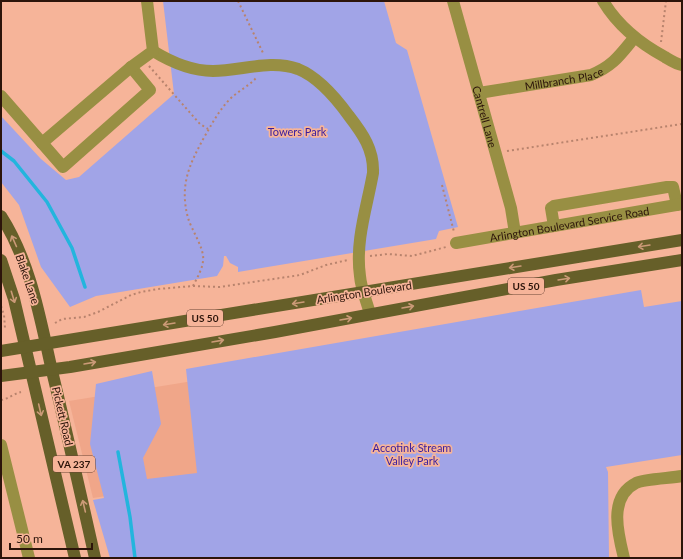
<svg xmlns="http://www.w3.org/2000/svg" width="683" height="559" viewBox="0 0 683 559" font-family="Lato,sans-serif">
	<style>
		.built { fill: #f0a689 }
		.green { fill: #a1a4e7 }
		.lines { fill: none; stroke-linecap: round; stroke-linejoin: round }
		.stream { stroke: #23b5dd; stroke-width: 3.5 }
		.path { stroke: #b8836d; stroke-width: 2; stroke-dasharray: 2 3; stroke-linecap: butt }
		.minor { stroke: #988f43; stroke-width: 12 }
		.major { stroke: #665f29; stroke-width: 12 }
		.oneway { stroke: #cb9a77 }
		.labels { text-anchor: middle; dominant-baseline: central; stroke-width: 3.5; stroke-linejoin: round; paint-order: stroke }
		.shield { fill: #f6b499; stroke: #694435; stroke-width: 1 }
		.shield-label { font-size: 10px; font-weight: bold; fill: #2c140a }
		.street-label { font-size: 11px; fill: #2c140a; stroke: #f6b499 }
		.park-label { font-size: 11px; fill: #3a1d9d; stroke: #f6b499 }
	</style>
	<rect width="100%" height="100%" fill="#f6b499"/>
	<path class="built" d="M193,381L209,481L93,498L69,401Z"/>
	<g class="green">
		<path d="M163,1H384L396,43L407,50L458,227L439,231L436,239L238,272V267L230,263L226,256H224L223,266L217,276L96,296L70,307L41,267L19,205L1,182V116L41,159L66,180L79,177L174,94Z"/>
		<path d="M641,290L644,307L682,301V455L606,467L608,472L609,558H110L93,500L104,498L90,444L96,384L152,371L161,424L143,458L147,479L197,473L186,369Z"/>
	</g>
	<g class="lines">
		<g class="stream">
			<path d="M1,151L14,161L47,202L72,248L85,287"/>
			<path d="M118,452L130,517L135,558"/>
		</g>
		<g class="path">
			<path d="M238,1L264,55"/>
			<path d="M661,42L666,1"/>
			<path d="M149,66L200,124L208,129"/>
			<path d="M507,151L682,124"/>
			<path d="M442,185L454,232"/>
			<path d="M370,256L388,254L412,256L446,247"/>
			<path d="M193,286C197,278 202,270 203,261C205,249 192,231 188,218C179,184 190,163 206,134C213,122 220,109 230,99C238,91 249,86 256,78"/>
			<path d="M1,306L4,315L5,328"/>
			<path d="M55,323L62,319L84,317L98,312L131,295L141,292L158,289L193,286L220,287L300,275L326,265L348,260"/>
			<path d="M1,400C8,399 13,394 21,392"/>
		</g>
		<g class="minor">
			<path id="s1" d="M453,1L511,208L515,233"/>
			<path d="M603,1C618,26 639,43 665,57C670,60 676,64 682,65"/>
			<path d="M153,51C171,62 192,71 213,71C241,71 270,59 298,69C318,77 336,98 349,116C363,134 374,150 373,173C367,207 355,241 360,276C361,289 367,302 370,314"/>
			<path id="s2" d="M479,93L591,75C613,66 620,55 634,38"/>
			<path d="M1,96L63,167L150,90L131,67"/>
			<path d="M42,143L131,67L153,51L147,1"/>
			<path d="M554,226L551,208L554,206L560,205L667,187H673L677,205"/>
			<path id="s3" d="M456,243L682,204"/>
			<path d="M1,445L29,558"/>
			<path d="M624,558C618,534 608,497 636,483C643,479 672,478 682,476"/>
		</g>
		<g class="major">
			<path d="M1,216C31,263 40,318 52,371C67,433 81,496 95,558"/>
			<path d="M1,260L14,299L75,558"/>
			<path d="M1,351L682,240"/>
			<path d="M1,376L70,367L275,332L556,280L682,260"/>
		</g>
	</g>
	<defs><path id="oneway-shaft" d="M-6 0H5M1.5-3L5.5 0L1.5 3" fill="none" stroke-width="1.6" stroke-linecap="round" stroke-linejoin="round"/></defs>
	<g class="oneway">
		<use href="#oneway-shaft" transform="translate(14 241) rotate(-114)"/>
		<use href="#oneway-shaft" transform="translate(644 246) rotate(171)"/>
		<use href="#oneway-shaft" transform="translate(515 267) rotate(171)"/>
		<use href="#oneway-shaft" transform="translate(564 279) rotate(-9)"/>
		<use href="#oneway-shaft" transform="translate(13 297) rotate(73)"/>
		<use href="#oneway-shaft" transform="translate(298 303) rotate(171)"/>
		<use href="#oneway-shaft" transform="translate(408 307) rotate(-10)"/>
		<use href="#oneway-shaft" transform="translate(346 319) rotate(-10)"/>
		<use href="#oneway-shaft" transform="translate(169 324) rotate(171)"/>
		<use href="#oneway-shaft" transform="translate(218 341) rotate(-10)"/>
		<use href="#oneway-shaft" transform="translate(90 363) rotate(-10)"/>
		<use href="#oneway-shaft" transform="translate(40 410) rotate(77)"/>
		<use href="#oneway-shaft" transform="translate(84 506) rotate(-103)"/>
	</g>
	<g class="labels">
		<g class="shield">
			<rect x="508" y="278" width="36" height="16" rx="3"/>
			<rect x="187" y="310" width="36" height="16" rx="3"/>
			<rect x="53" y="456" width="42" height="16" rx="3"/>
		</g>
		<g class="shield-label">
			<text x="526" y="286">US 50</text>
			<text x="205" y="318">US 50</text>
			<text x="74" y="464">VA 237</text>
		</g>
		<g class="street-label">
			<text stroke="none"><textPath href="#s2" startOffset="86">Millbranch Place</textPath></text>
			<text stroke="none"><textPath href="#s1" startOffset="120">Cantrell Lane</textPath></text>
			<text stroke="none"><textPath href="#s3" startOffset="115">Arlington Boulevard Service Road</textPath></text>
			<text transform="translate(28 279) rotate(71)">Blake Lane</text>
			<text transform="translate(364 292) rotate(-9)">Arlington Boulevard</text>
			<text transform="translate(63 416) rotate(77)">Pickett Road</text>
		</g>
		<g class="park-label">
			<text x="297" y="131">Towers Park</text>
			<text x="412" y="447">Accotink Stream<tspan x="412" dy="13">Valley Park</tspan></text>
		</g>
	</g>
	<rect width="683" height="559" fill="none" stroke="#2c140a" stroke-width="4"/>
	<path d="M10 543v6h82v-6" fill="none" stroke="#2c140a" stroke-width="2"/>
	<text x="16" y="543" font-size="12" fill="#2c140a" stroke="#f6b499" stroke-width="3" paint-order="stroke">50 m</text>
</svg>
